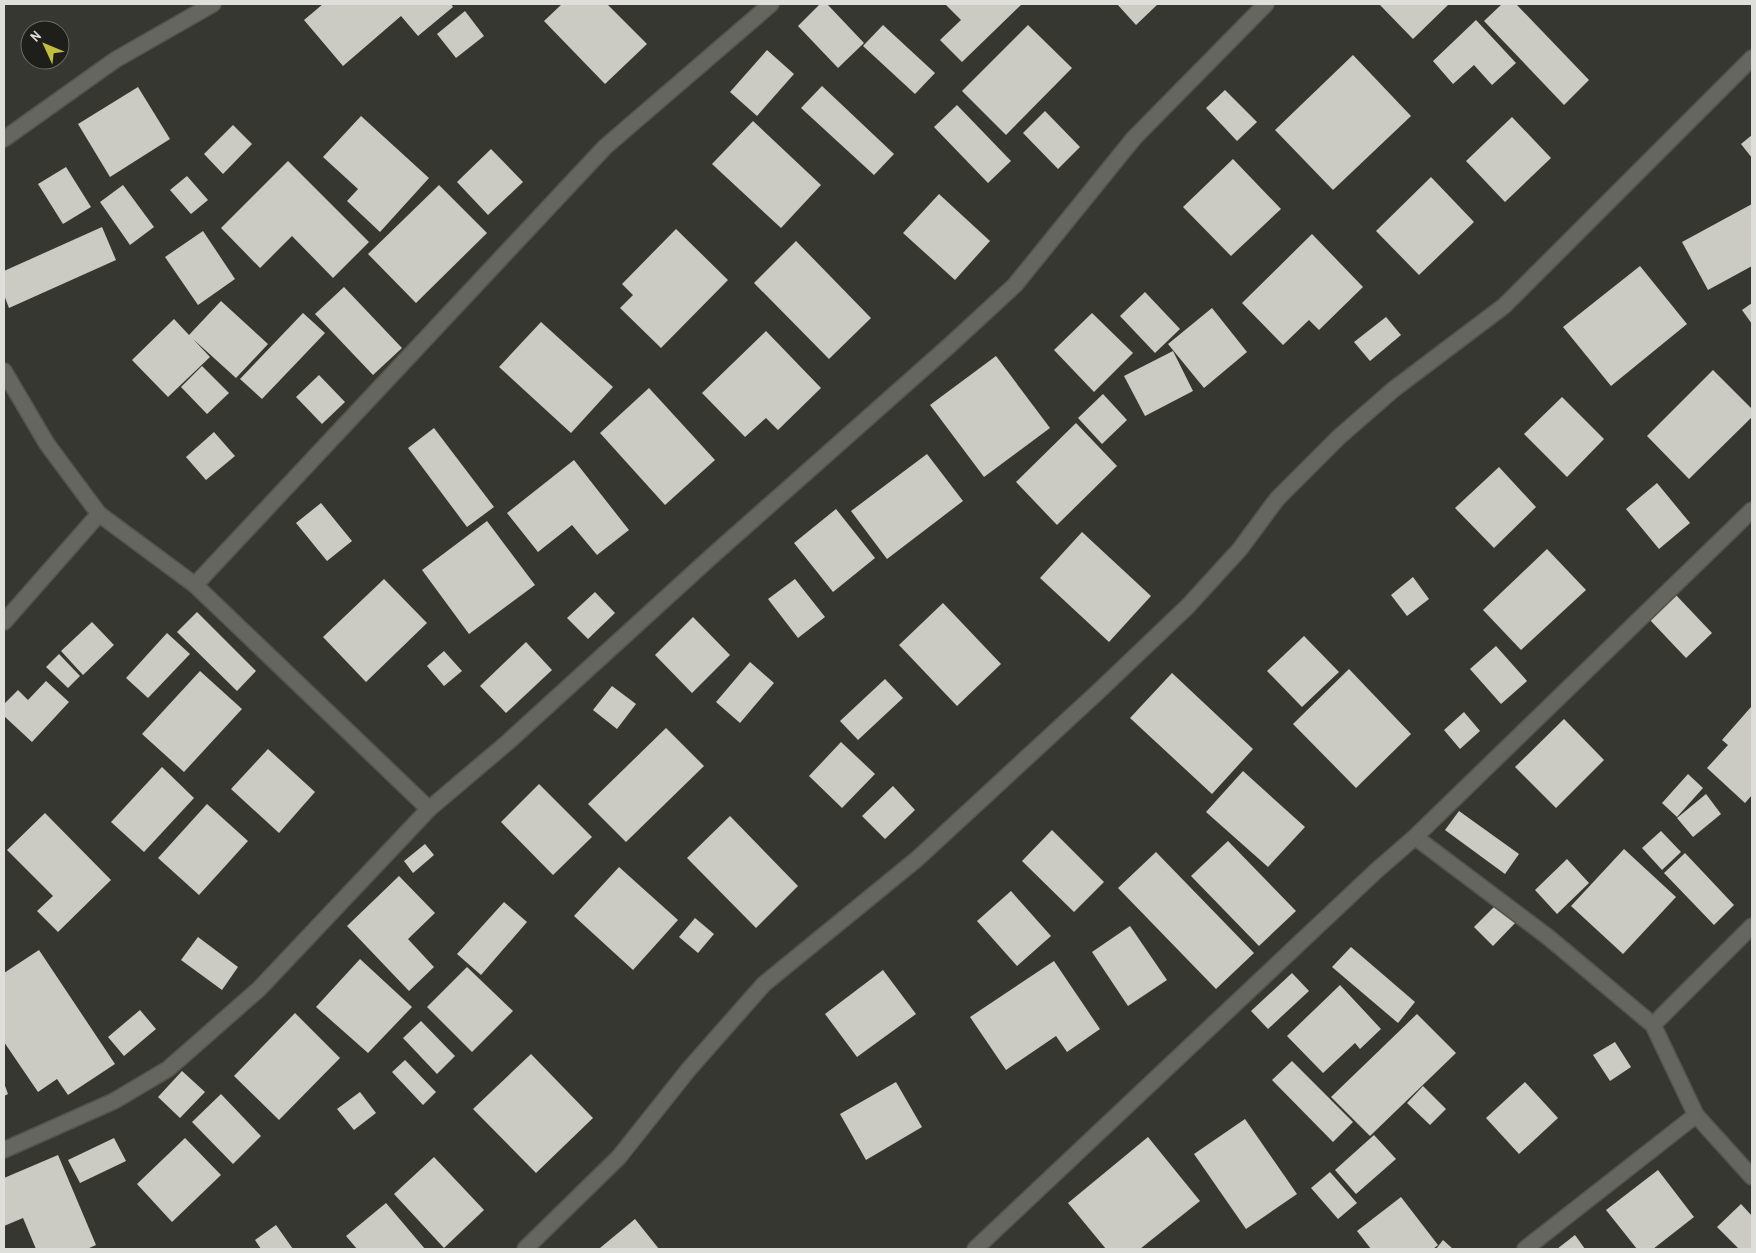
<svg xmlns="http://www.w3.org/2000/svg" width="1756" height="1253" viewBox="0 0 1756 1253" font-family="'Archivo Narrow',sans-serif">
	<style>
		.building { fill: #cbcbc3 }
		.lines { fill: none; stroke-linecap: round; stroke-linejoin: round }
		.minor-casing { stroke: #54544e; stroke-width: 18 }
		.minor { stroke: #65665f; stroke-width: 15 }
	</style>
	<rect width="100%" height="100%" fill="#363730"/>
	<g class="building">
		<path d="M323,4H451L453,7L418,36L401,16L343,66L304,20Z"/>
		<path d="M562,4H607L647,44L605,84L544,21Z"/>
		<path d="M820,4H827L864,43L838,68L798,26Z"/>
		<path d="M945,4H1022L962,62L940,40L961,20Z"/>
		<path d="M1117,4H1158L1136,25Z"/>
		<path d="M1379,4H1449L1413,39Z"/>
		<path d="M1502,4H1516L1589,80L1564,105L1484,21Z"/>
		<path d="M465,11L484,36L456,58L437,34Z"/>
		<path d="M1476,20L1516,63L1492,85L1474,65L1453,84L1433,61Z"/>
		<path d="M883,25L935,73L915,94L863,46Z"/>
		<path d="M1028,25L1072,68L1006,135L962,91Z"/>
		<path d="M767,50L794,74L757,116L730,92Z"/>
		<path d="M1353,55L1411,116L1333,190L1275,130Z"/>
		<path d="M822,86L894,154L874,175L801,108Z"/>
		<path d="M138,87L170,139L110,177L78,124Z"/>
		<path d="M1225,90L1257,122L1237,141L1206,108Z"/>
		<path d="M957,105L1011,161L988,183L934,127Z"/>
		<path d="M1045,111L1080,147L1058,169L1023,133Z"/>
		<path d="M361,116L429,178L380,232L347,201L358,189L323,157Z"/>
		<path d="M1512,117L1551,158L1505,202L1466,161Z"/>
		<path d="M753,121L821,185L781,228L712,164Z"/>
		<path d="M233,125L252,144L223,174L204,154Z"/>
		<path d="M1752,135V158L1741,144Z"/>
		<path d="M491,149L523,182L488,215L457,182Z"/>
		<path d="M1233,159L1281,209L1231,256L1183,207Z"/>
		<path d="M288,161L369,242L333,278L292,236L260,268L221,228Z"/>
		<path d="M66,167L91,207L63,224L38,184Z"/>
		<path d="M187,176L208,200L191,214L170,190Z"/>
		<path d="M1431,177L1474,222L1419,275L1376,231Z"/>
		<path d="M123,185L154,227L130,245L100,202Z"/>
		<path d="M439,185L487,233L416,303L368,254Z"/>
		<path d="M939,194L990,241L955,280L903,233Z"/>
		<path d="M1752,204V266L1708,290L1682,242Z"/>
		<path d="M102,227L116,260L9,308L4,295V271Z"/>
		<path d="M676,229L728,280L661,348L620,308L633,295L622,284Z"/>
		<path d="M203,231L235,279L198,305L165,257Z"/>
		<path d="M1312,234L1363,287L1319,330L1309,320L1283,345L1242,303Z"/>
		<path d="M796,241L871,318L829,359L754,283Z"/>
		<path d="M1640,266L1687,324L1611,386L1563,327Z"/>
		<path d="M344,287L402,348L373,375L315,314Z"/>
		<path d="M1145,292L1180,329L1155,353L1120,316Z"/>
		<path d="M221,301L268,344L236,378L193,339L210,357L168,397L132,360L174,319L189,335Z"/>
		<path d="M1752,303V324L1742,310Z"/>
		<path d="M1212,308L1247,352L1204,388L1168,344Z"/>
		<path d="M303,313L325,333L262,399L240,379Z"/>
		<path d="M1092,313L1133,353L1094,392L1054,350Z"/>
		<path d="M1386,317L1401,335L1370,361L1354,342Z"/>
		<path d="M541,322L613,387L571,433L499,367Z"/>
		<path d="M766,331L821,388L778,430L766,418L745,437L702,393Z"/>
		<path d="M1173,351L1193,391L1145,416L1124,376Z"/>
		<path d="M996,356L1050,428L984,477L930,405Z"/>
		<path d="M202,366L229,393L207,414L181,387Z"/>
		<path d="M1713,370L1752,409V417L1689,479L1647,436Z"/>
		<path d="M319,375L345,402L322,424L296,397Z"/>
		<path d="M649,388L715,460L665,505L600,433Z"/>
		<path d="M1103,394L1127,420L1102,444L1078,418Z"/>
		<path d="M1562,397L1604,439L1567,477L1524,434Z"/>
		<path d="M1076,423L1117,466L1057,525L1016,482Z"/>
		<path d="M434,428L494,507L467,527L408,448Z"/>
		<path d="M214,432L235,456L206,480L186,457Z"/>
		<path d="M927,454L963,501L887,559L851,511Z"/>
		<path d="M574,460L629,530L597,555L572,525L538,552L507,513Z"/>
		<path d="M1499,467L1536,507L1494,548L1455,508Z"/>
		<path d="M1657,483L1690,523L1659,549L1626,509Z"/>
		<path d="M321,503L352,541L327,561L296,523Z"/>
		<path d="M836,509L875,558L833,592L794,543Z"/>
		<path d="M487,521L535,585L469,634L422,570Z"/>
		<path d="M1082,532L1151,596L1109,642L1040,578Z"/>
		<path d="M1547,549L1586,590L1521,650L1483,610Z"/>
		<path d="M1413,577L1429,599L1407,616L1391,595Z"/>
		<path d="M384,579L427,623L366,682L323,637Z"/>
		<path d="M795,579L825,617L798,638L768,599Z"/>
		<path d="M595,592L615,613L588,639L567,618Z"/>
		<path d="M1675,594L1712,633L1686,658L1649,619Z"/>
		<path d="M943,603L1001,664L957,706L899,645Z"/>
		<path d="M197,612L256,671L237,691L177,632Z"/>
		<path d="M693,617L730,655L692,693L655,655Z"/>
		<path d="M92,622L114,645L83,675L61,651Z"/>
		<path d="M167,633L190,654L148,698L126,678Z"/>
		<path d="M1304,636L1339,672L1302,707L1267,671Z"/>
		<path d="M526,642L552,670L506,713L480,686Z"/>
		<path d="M1496,646L1527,681L1501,704L1470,669Z"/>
		<path d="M444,651L462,671L444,686L427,666Z"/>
		<path d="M59,654L80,676L68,688L46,667Z"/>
		<path d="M750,662L774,683L740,723L716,702Z"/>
		<path d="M1349,669L1411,734L1356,788L1293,724Z"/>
		<path d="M200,671L242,709L184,772L142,734Z"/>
		<path d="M1172,673L1253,749L1212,794L1130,718Z"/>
		<path d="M885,679L903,698L858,740L840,721Z"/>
		<path d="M46,681L69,702L32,742L4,716V704L18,690L28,700Z"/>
		<path d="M612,686L636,704L617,729L593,710Z"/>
		<path d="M1751,707L1752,795L1745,803L1707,768L1728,745L1722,740Z"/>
		<path d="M1464,712L1480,731L1460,749L1444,730Z"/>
		<path d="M1564,719L1604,760L1556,808L1515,767Z"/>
		<path d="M666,728L704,766L626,842L588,804Z"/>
		<path d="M841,742L875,774L842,808L809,776Z"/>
		<path d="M268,749L315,792L279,833L231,789Z"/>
		<path d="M162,767L194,798L144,852L111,822Z"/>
		<path d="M1243,771L1305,827L1268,867L1206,812Z"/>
		<path d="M1688,774L1703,788L1677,817L1662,803Z"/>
		<path d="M539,784L592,837L553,875L501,822Z"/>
		<path d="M893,786L915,810L885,839L862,816Z"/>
		<path d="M1706,794L1721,814L1693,837L1677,818Z"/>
		<path d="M207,804L248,841L199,895L158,858Z"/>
		<path d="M1459,811L1519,854L1505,874L1445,830Z"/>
		<path d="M45,813L111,880L58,932L37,911L53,896L7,850Z"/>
		<path d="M730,816L798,886L756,928L687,858Z"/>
		<path d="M1052,830L1104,882L1074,912L1022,861Z"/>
		<path d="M1661,831L1681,852L1662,870L1642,848Z"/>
		<path d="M1228,841L1296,911L1259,946L1191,876Z"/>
		<path d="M425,844L434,855L413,873L404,861Z"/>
		<path d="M1624,849L1676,897L1623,954L1571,906Z"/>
		<path d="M1156,852L1254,953L1216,989L1118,888Z"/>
		<path d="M1685,853L1734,905L1714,925L1664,873Z"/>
		<path d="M1567,859L1589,883L1557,914L1535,890Z"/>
		<path d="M619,867L678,920L633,970L574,916Z"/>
		<path d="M399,876L435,913L408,939L434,967L409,991L347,926Z"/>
		<path d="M1011,891L1051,936L1017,966L977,921Z"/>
		<path d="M1500,901L1518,920L1493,946L1474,927Z"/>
		<path d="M504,902L527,922L481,975L457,954Z"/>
		<path d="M695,918L714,934L698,953L679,937Z"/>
		<path d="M1130,926L1167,980L1128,1006L1092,952Z"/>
		<path d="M198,937L238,967L222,990L181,960Z"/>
		<path d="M1351,947L1415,1002L1398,1023L1332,967Z"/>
		<path d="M39,950L115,1064L68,1095L57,1079L38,1092L4,1042V973Z"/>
		<path d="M360,959L412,1007L368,1053L316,1007Z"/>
		<path d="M1054,961L1100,1029L1067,1052L1056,1036L1006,1070L970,1017Z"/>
		<path d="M467,967L513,1011L472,1052L427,1007Z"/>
		<path d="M883,970L916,1014L857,1057L825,1014Z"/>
		<path d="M1292,973L1309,991L1268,1029L1251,1011Z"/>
		<path d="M1340,985L1381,1029L1360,1049L1355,1043L1323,1073L1287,1036Z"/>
		<path d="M140,1010L156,1029L124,1056L108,1037Z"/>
		<path d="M295,1013L340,1058L279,1120L234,1076Z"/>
		<path d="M1417,1014L1456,1053L1370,1136L1331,1097Z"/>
		<path d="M421,1021L455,1056L437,1074L403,1038Z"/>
		<path d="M1615,1042L1631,1067L1610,1081L1593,1055Z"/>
		<path d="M531,1054L593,1118L536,1173L473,1109Z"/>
		<path d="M405,1060L436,1092L423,1105L392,1072Z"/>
		<path d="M1292,1061L1353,1122L1333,1142L1272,1080Z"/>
		<path d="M182,1071L205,1092L180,1118L158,1097Z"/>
		<path d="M896,1082L922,1127L866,1160L840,1114Z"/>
		<path d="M1525,1082L1558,1118L1519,1154L1486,1118Z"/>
		<path d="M4,1083L8,1094L4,1096Z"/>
		<path d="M1423,1086L1446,1109L1430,1125L1407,1103Z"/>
		<path d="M360,1092L376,1113L354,1130L337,1109Z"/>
		<path d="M221,1094L261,1136L233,1164L192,1122Z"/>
		<path d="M1245,1119L1297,1194L1246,1229L1194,1154Z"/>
		<path d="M1374,1135L1396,1159L1356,1194L1335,1170Z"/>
		<path d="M1148,1137L1200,1201L1140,1249H1106L1068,1203Z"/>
		<path d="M114,1138L126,1161L80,1183L68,1160Z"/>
		<path d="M185,1138L221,1175L172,1222L137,1184Z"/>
		<path d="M58,1155L96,1245L87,1249H36L23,1218L4,1226V1178Z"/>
		<path d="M434,1157L484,1210L444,1248L394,1194Z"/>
		<path d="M1658,1170L1694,1217L1653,1249H1637L1606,1210Z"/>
		<path d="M1330,1172L1357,1203L1338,1219L1311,1188Z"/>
		<path d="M1401,1197L1438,1245L1433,1249H1371L1357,1231Z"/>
		<path d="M386,1203L425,1249H357L346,1236Z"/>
		<path d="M1741,1204L1752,1216V1249H1739L1717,1227Z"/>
		<path d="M635,1219L659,1249H601L600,1248Z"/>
		<path d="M276,1225L293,1249H261L255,1240Z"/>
		<path d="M1575,1235L1585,1249H1557Z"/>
		<path d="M1443,1240L1453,1249H1436Z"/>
	</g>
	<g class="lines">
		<g class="minor-casing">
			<g id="minor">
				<path d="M4,139L115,60L213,4"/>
				<path d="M4,371L47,444L99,514L195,585L429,809"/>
				<path d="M195,585L605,147L771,4"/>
				<path d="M4,622L99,514"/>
				<path d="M1415,837L1548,937L1653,1025L1696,1115L1752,1177"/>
				<path d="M1653,1025L1752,926"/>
				<path d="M4,1150L114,1101L168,1069L259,989L429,809L508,742L712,556L950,345L1015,285L1134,138L1266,4"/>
				<path d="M525,1249L619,1157L689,1069L764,984L917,859L1101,689L1188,606L1240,549L1277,499L1339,437L1394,389L1504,306L1752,58"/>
				<path d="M975,1249L1376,871L1415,837L1752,510"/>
				<path d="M1525,1249L1696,1115"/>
			</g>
		</g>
		<use href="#minor" class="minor"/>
	</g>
	<rect width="1756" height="1253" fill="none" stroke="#dededa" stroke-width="10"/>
	<g transform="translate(45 45) rotate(314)"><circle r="24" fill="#1e1e1b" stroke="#6b6b67"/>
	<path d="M0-4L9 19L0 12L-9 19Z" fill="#c1be40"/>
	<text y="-8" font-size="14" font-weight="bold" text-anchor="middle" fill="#dededa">N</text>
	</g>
</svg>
